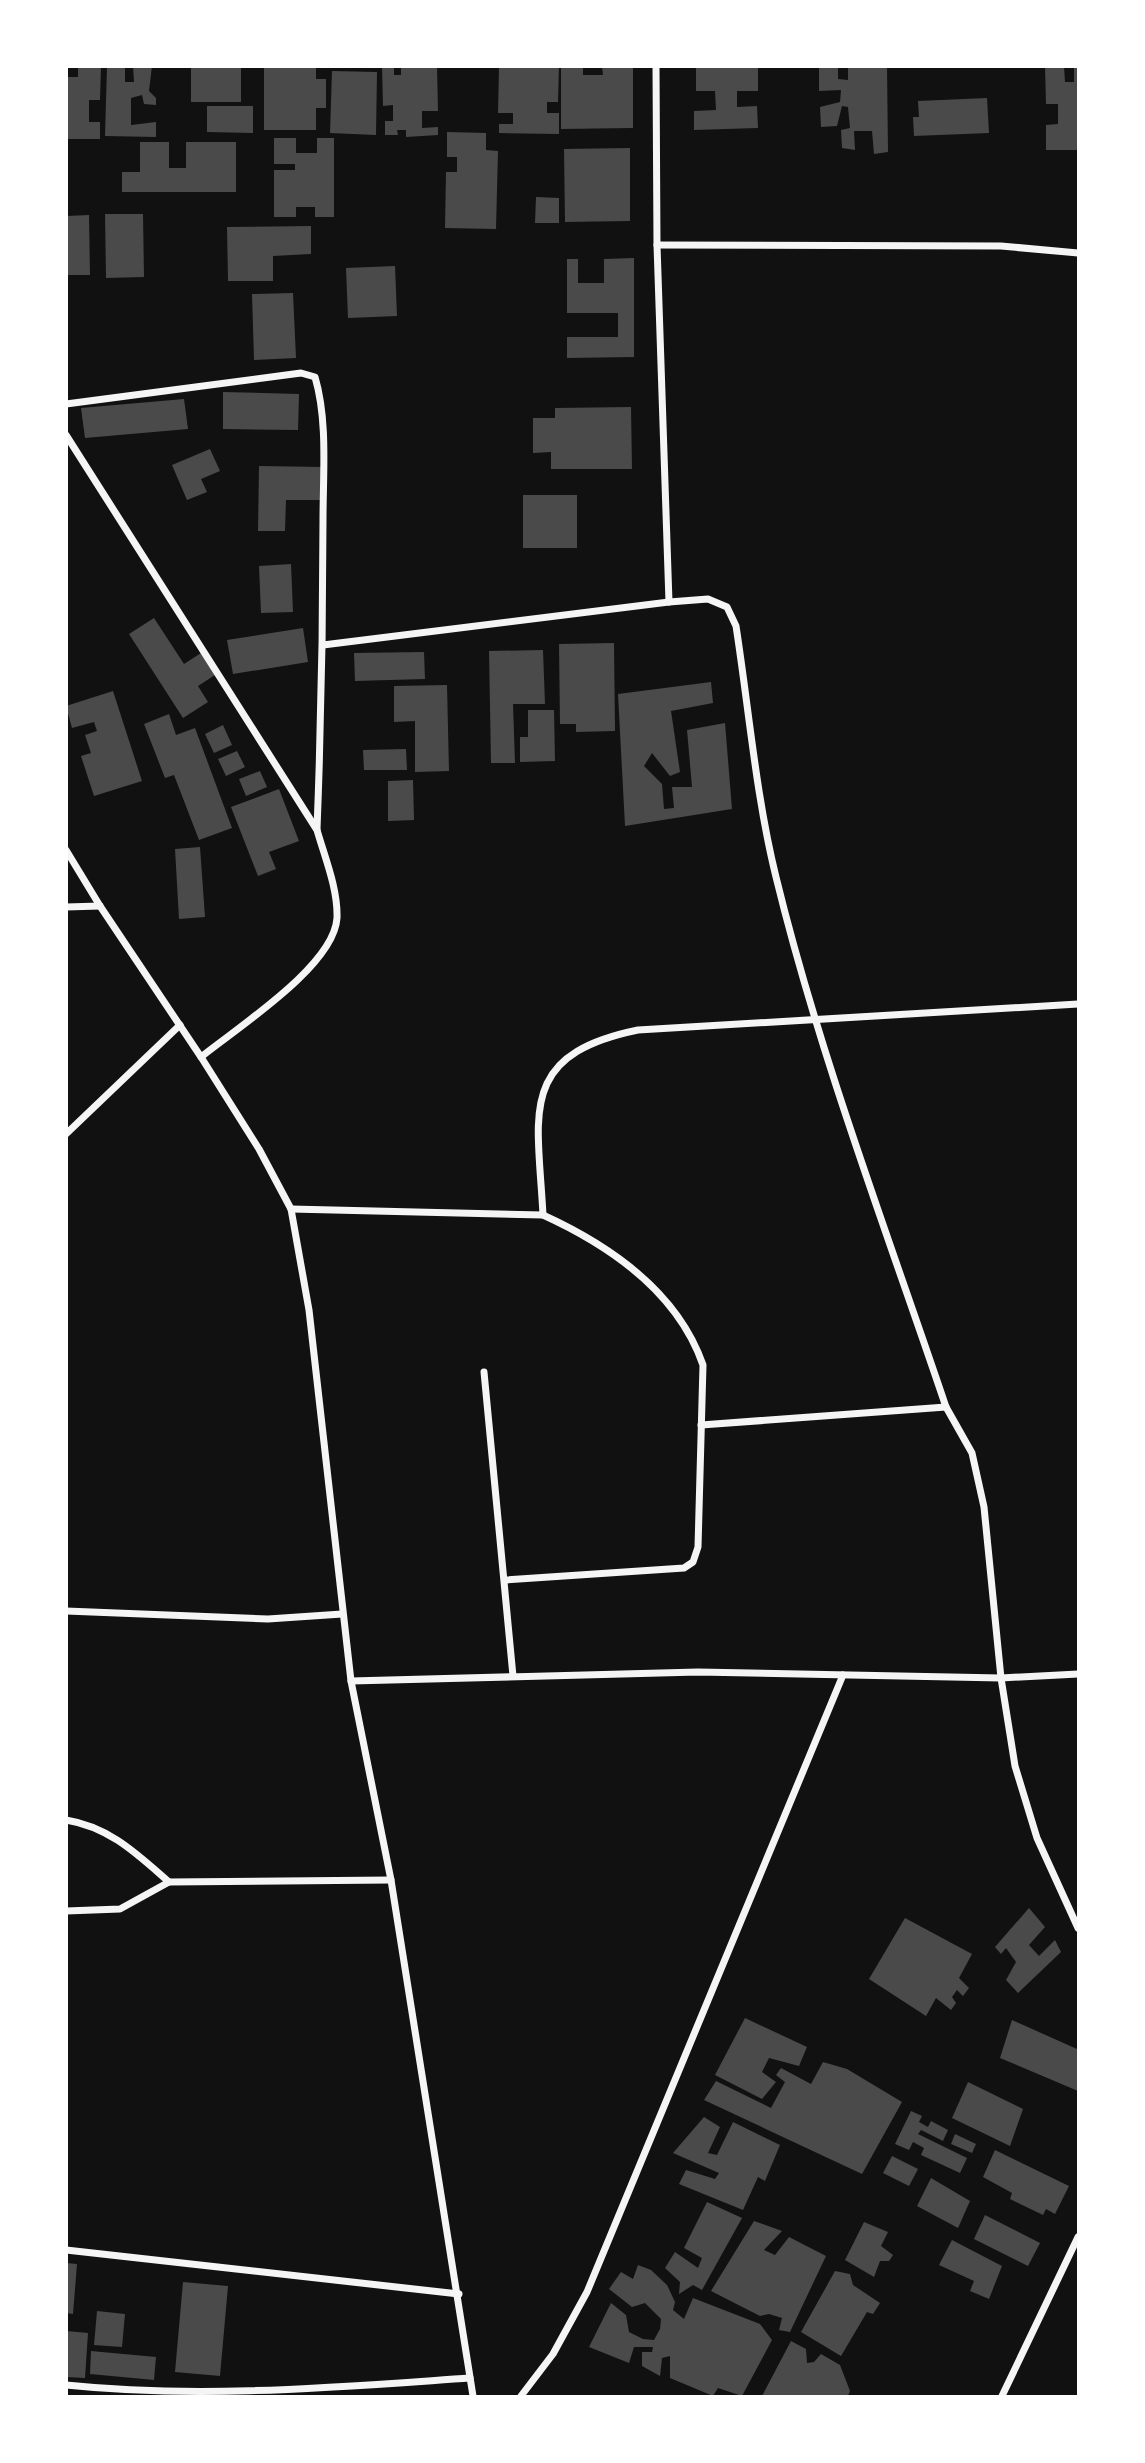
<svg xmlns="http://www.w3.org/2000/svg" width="1145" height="2463" viewBox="0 0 1145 2463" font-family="Raleway,sans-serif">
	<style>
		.building { fill: #4a4a4a }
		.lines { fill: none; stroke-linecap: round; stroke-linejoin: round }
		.minor { stroke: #f5f5f5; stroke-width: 7 }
	</style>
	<rect width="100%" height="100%" fill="#111"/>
	<g class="building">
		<path d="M78,66H101L100,100H89V122H100V139H66V77H78Z"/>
		<path d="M107,66H125V82H134L133,66H152L149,91L156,98V105L144,104L142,95L131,98V125L156,122V137L105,136Z"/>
		<rect x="191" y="66" width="50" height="36"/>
		<path d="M264,66H316V79H326V108H316V130H264Z"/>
		<path d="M382,66H394V75H401V66H437L438,111H422V128L438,127V135L406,137V130H397L398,135H385V121H393V105L383,106Z"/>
		<path d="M499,66H559L558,102H547V113H559V134L499,133V124H513V113H498Z"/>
		<path d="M561,66H583V75H603L602,66H633V128L561,129Z"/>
		<path d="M696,66H758V91H737V107L757,106L758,128L694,130V111L716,110L715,91H696Z"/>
		<path d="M819,66H838V79L848,80V66H887L888,152L874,154L872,131H854L855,150L842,148L841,130L850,128L848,107L842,106L837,126L821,127L820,107L840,102L841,90L819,91Z"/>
		<path d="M1045,66H1064L1065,82H1074V68H1078V150H1046V125L1058,124V104H1046Z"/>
		<path d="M332,71L377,72L376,135L330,133Z"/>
		<path d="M987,98L989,133L914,136L913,117H919L918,101Z"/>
		<path d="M207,106H253V133L207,132Z"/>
		<path d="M447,132L486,133V150L498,151L496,229L445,228L446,172H457V157H447Z"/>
		<path d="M274,138H296V153H317V138H334V217H315V207H296V217H274V170H295V164H274Z"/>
		<path d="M140,142H169V168H186V142H236V192H122V172H140Z"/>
		<path d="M630,148V221L565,222L564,149Z"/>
		<path d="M536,197L559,198V223H535Z"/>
		<path d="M105,214H143L144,277L106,278Z"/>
		<path d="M89,215L90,275H66V216Z"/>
		<path d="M311,226V254L273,256V281H228L227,227Z"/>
		<path d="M634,258V357L567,358V337H618V313H567V259H578V283H604V259Z"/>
		<path d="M395,266L397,316L348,318L346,268Z"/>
		<path d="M293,293L296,358L254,360L252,294Z"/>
		<path d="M223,392L299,394L298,430L223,429Z"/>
		<path d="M184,399L188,429L85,438L81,408Z"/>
		<path d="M631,407L632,469H551V452L533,453V418H555V408Z"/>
		<path d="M210,449L220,471L201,479L207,492L187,500L172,465Z"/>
		<path d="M259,466L322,467L321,500H286L285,531H258Z"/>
		<rect x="523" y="495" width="54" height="53"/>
		<path d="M291,564L293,612L261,613L259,566Z"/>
		<path d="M154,618L184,664L201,653L215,675L198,686L208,702L183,718L129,634Z"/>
		<path d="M303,628L308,662L233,674L227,640Z"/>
		<path d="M614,643L615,731L576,732V724H560L559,644Z"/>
		<path d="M543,650L545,704H513L515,763H491L489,651Z"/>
		<path d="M424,652L425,679L355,681L354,653Z"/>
		<path d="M711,682L713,703L671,711L680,772L670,776L652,753L644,766L662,784L664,809L674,808L672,787H692L687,730L725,723L732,809L625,826L618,694Z"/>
		<path d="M447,685L449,771L415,772V721L394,722V686Z"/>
		<path d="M113,691L142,781L94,796L81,756L91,753L85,735L97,731L94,722L72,728L66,706Z"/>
		<path d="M528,710H554L555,761L520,762V737H528Z"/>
		<path d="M169,714L176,735L195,728L232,828L199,840L174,775L165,778L144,724Z"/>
		<path d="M223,725L232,745L214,753L205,734Z"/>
		<path d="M406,749L407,770H364L363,750Z"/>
		<path d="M237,751L245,767L226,776L218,759Z"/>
		<path d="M260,771L267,787L246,796L239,779Z"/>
		<path d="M413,780L414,820L388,821V781Z"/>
		<path d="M279,789L299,841L269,852L276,869L258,876L231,807Z"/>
		<path d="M200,847L205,917L179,919L175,849Z"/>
		<path d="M1029,1908L1045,1927L1029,1945L1039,1956L1055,1940L1061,1952L1018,1993L1006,1980L1016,1962L1006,1948L1001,1954L995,1947Z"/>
		<path d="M905,1918L972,1954L959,1978L969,1988L963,1996L957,1990L952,1997L956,2003L951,2010L936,1998L926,2016L869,1979Z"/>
		<path d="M745,2018L807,2047L799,2066L769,2058L762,2072L776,2082L762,2099L715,2075Z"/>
		<path d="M1012,2020L1077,2049L1078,2091L1000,2058Z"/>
		<path d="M823,2062L847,2069L902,2102L862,2174L704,2100L716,2081L771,2108L785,2082L776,2075L781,2068L811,2084Z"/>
		<path d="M968,2082L1023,2109L1010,2146L952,2118Z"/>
		<path d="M911,2111L922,2116L919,2122L928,2127L931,2121L948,2130L943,2141L921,2130L918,2134L967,2158L960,2173L921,2155L924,2148L913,2142L909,2150L895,2144Z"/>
		<path d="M704,2117L720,2127L708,2153L717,2155L733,2122L780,2145L765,2181L758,2177L743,2210L679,2184L686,2170L715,2179L719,2173L673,2153Z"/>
		<path d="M955,2134L976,2144L972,2153L951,2144Z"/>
		<path d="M995,2150L1069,2186L1055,2214L1046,2209L1043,2215L1010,2199L1012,2193L983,2177Z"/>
		<path d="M892,2156L918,2169L909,2186L883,2173Z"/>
		<path d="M931,2178L970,2201L958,2228L917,2206Z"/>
		<path d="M707,2202L742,2218L702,2290L693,2285L679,2294L680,2282L665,2268L675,2252L698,2268L702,2258L684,2248Z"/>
		<path d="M985,2215L1040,2243L1028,2266L974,2239Z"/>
		<path d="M754,2221L782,2231L764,2250L775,2255L789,2237L826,2256L790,2332L779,2330L782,2318L769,2314L760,2316L711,2291Z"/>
		<path d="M864,2222L888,2232L881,2246L893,2255L889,2261H880L874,2277L845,2260Z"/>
		<path d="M952,2240L1002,2266L989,2299L970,2291L974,2281L939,2265Z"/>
		<path d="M66,2263L77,2264L73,2314L66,2313Z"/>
		<path d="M638,2265L651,2270L667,2285L675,2302L673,2310L684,2319L693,2298L760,2324L772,2340L742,2396L718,2388L713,2396L670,2378V2356L662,2358L660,2376L642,2366V2352H652L653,2347H634L629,2363L589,2347L611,2303L626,2315L629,2332L643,2339L654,2340L660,2329L661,2319L645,2303L632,2307L609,2289L621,2272L633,2279Z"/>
		<path d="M835,2271L850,2274L853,2285L880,2303L873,2314L867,2312L841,2356L801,2332Z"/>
		<path d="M183,2282L228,2286L220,2376L175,2372Z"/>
		<path d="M97,2311L125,2314L122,2347L94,2345Z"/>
		<path d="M66,2331L88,2333L85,2378L66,2377Z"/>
		<path d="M791,2341L806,2349L807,2363L814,2362L821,2354L840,2365L850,2391L848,2396H762Z"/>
		<path d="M91,2351L156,2357L154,2380L90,2374Z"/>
	</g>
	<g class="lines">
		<g class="minor">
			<path d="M656,66L657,245L669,602"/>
			<path d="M657,245L1001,246L1078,253"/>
			<path d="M66,404L301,373L315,377C328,421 323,474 323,520C323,623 321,726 317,829"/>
			<path d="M66,435L317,830C325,858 338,889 337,918C334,966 238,1027 201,1057"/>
			<path d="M323,645L669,602L708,599L727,607L736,626C749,710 756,796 776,877C820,1057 887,1232 946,1407L972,1453L984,1507L1001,1678L1015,1766L1037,1838L1078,1928"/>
			<path d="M66,850L100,906L201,1057L259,1149L291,1209L309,1310L351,1681L391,1880L473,2396"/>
			<path d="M66,907L100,906"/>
			<path d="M66,1134L180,1025"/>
			<path d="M291,1209L543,1215C611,1246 678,1293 703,1365L698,1547L693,1562L684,1568L505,1580"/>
			<path d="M543,1215C538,1115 516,1055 638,1030L1078,1004"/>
			<path d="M484,1372L513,1676"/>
			<path d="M701,1425L946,1407"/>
			<path d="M66,1611L268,1619L342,1614"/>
			<path d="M351,1681L698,1672L1001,1678L1078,1674"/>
			<path d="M66,1820C110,1827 138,1855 169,1882"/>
			<path d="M66,1911L120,1909L169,1882L391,1880"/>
			<path d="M66,2250L459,2294"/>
			<path d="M66,2385C200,2399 337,2387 470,2378"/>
			<path d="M521,2396L553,2354L587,2292L843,1675"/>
			<path d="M1002,2396L1078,2237"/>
		</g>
	</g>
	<rect width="1145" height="2463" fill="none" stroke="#ffffff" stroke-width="136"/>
</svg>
